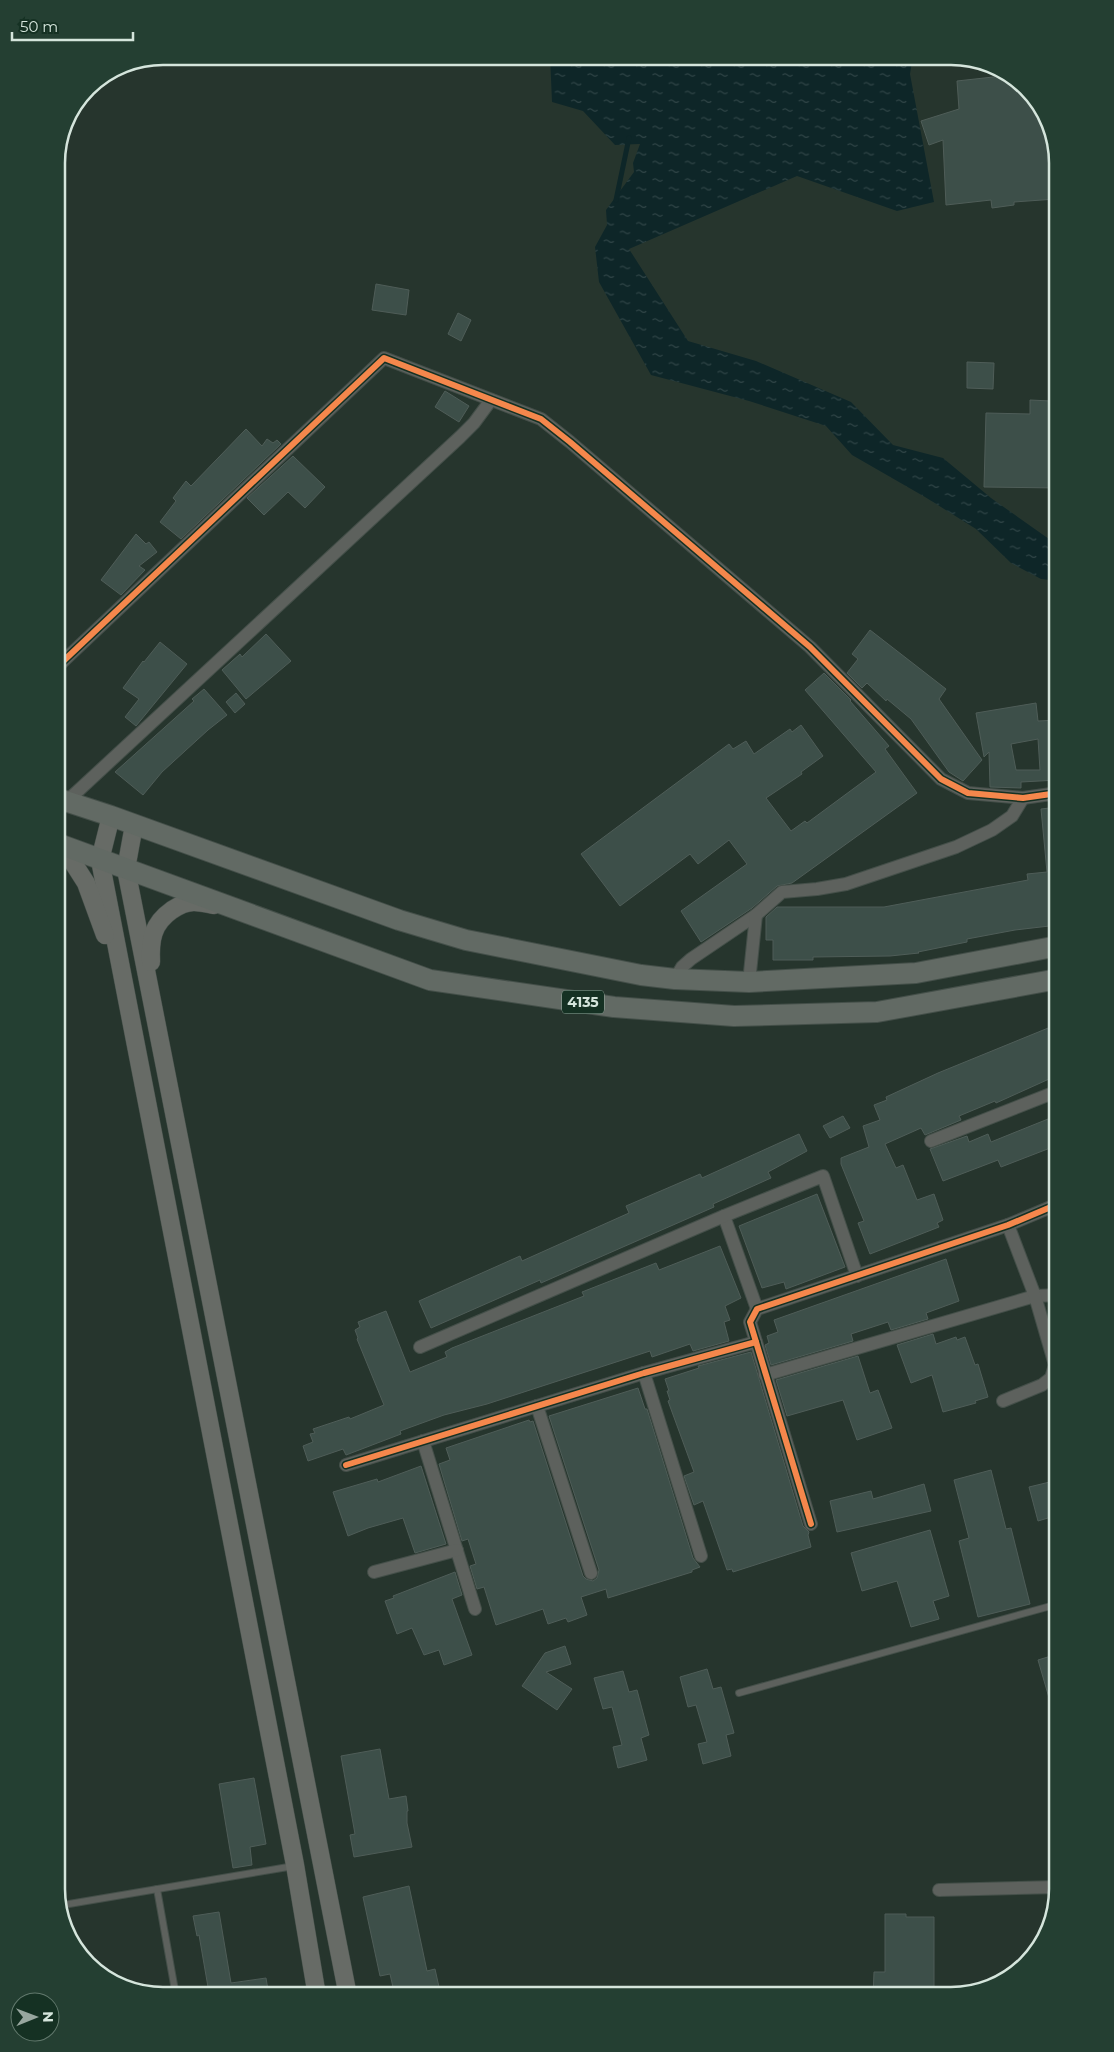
<svg xmlns="http://www.w3.org/2000/svg" width="1114" height="2052" viewBox="0 0 1114 2052" font-family="Montserrat,sans-serif">
	<style>
		.water { fill: url(#water-ripples) }
		.lines { fill: none; stroke-linecap: round; stroke-linejoin: round }
		.stream { stroke: #0e2628; stroke-width: 5 }
		.building { fill: #3d4f49; stroke: #4f5d58; fill-rule: evenodd }
		.lane-casing { stroke: #444f49; stroke-width: 8 }
		.street-casing { stroke: #444f49; stroke-width: 14 }
		.secondary-casing { stroke: #444f49; stroke-width: 19 }
		.primary-casing { stroke: #444f49; stroke-width: 22 }
		.lane { stroke: #5d615d; stroke-width: 6 }
		.street { stroke: #5d615d; stroke-width: 12 }
		.secondary { stroke: #676b66; stroke-width: 18 }
		.primary { stroke: #626a64; stroke-width: 20 }
		.cycleway-casing { stroke: #153123; stroke-width: 9 }
		.cycleway { stroke: #f5874c; stroke-width: 6 }
		.labels { text-anchor: middle; dominant-baseline: central; stroke-width: 4.5; stroke-linejoin: round; paint-order: stroke }
		.shield { fill: #153123; stroke: #9bafa4; stroke-width: 1 }
		.shield-label { font-size: 14px; font-weight: bold; fill: #d5e5dc }
		.rim { fill: none; stroke: #d5e5dc; stroke-width: 2.5 }
	</style>
	<defs>
		<pattern id="water-ripples" width="26" height="14" patternUnits="userSpaceOnUse" patternTransform="scale(1.25)"><rect width="26" height="14" fill="#0e2628"/><path d="M2 4q2-2 4 0t4 0M15 11q2-2 4 0t4 0" fill="none" stroke="#304547"/></pattern>
	</defs>
	<rect width="100%" height="100%" fill="#26352d"/>
	<path class="water" d="M550,56H913L910,74L934,202L897,211L797,176L629,249L688,341L756,361L851,402L893,445L943,458L991,498L1049,539L1058,541V581L1041,579L1011,563L976,529L925,497L852,455L826,426L749,401L651,375L599,282L595,247L607,225L606,210L634,172L633,163L640,144L615,145L583,111L552,102Z"/>
	<g class="lines">
		<path class="stream" d="M616,200L629,138"/>
	</g>
	<g class="building">
		<path d="M1011,75L1049,122L1056,199L1014,202V205L992,208L991,200L946,205L943,140L929,145L921,121L959,109L957,81Z"/>
		<path d="M376,284L409,290L406,315L372,310Z"/>
		<path d="M458,313L471,320L461,341L448,334Z"/>
		<path d="M967,362L994,363L993,389L967,388Z"/>
		<path d="M445,391L469,406L459,422L435,407Z"/>
		<path d="M1030,400L1051,401V411H1058V488L984,487L986,413L1030,414Z"/>
		<path d="M246,429L262,446L267,439L273,443L277,440L281,444L181,539L160,522L176,501L173,498L186,481L191,486Z"/>
		<path d="M293,456L325,487L305,508L288,492L264,515L247,498Z"/>
		<path d="M136,534L146,544L149,542L157,552L139,566L145,570L121,595L101,580Z"/>
		<path d="M870,630L946,689L939,699L982,760L963,781L949,772L911,719L887,699L886,701L867,683L862,688L847,673L858,659L852,654Z"/>
		<path d="M266,634L291,661L246,699L222,670L240,654L242,657Z"/>
		<path d="M160,642L187,664L136,726L125,717L139,699L123,688L143,661L144,662Z"/>
		<path d="M824,673L851,700L850,701L889,746L885,749L917,793L792,883L777,886L752,908L701,942L681,911L747,864L729,840L698,864L690,854L620,906L581,854L729,744L733,749L746,741L754,754L790,729L792,732L801,725L823,756L801,772L802,774L766,798L791,831L805,821L807,823L876,772L805,690Z"/>
		<path d="M204,689L227,715L208,730L162,772L143,795L115,772L194,701L192,699Z"/>
		<path d="M236,693L245,704L235,713L226,702Z"/>
		<path d="M1036,703L1038,721L1058,720V780L1021,782V788L990,787L989,752L984,757L976,713ZM1038,739L1040,770H1016L1011,744Z"/>
		<path d="M1058,807V925L1015,930L967,939V942L918,952L919,953L890,956L813,957V960H773V940H766V917L777,907H884L1028,880L1027,874L1047,872L1041,809Z"/>
		<path d="M1058,1024V1075L996,1103L995,1101L959,1116L961,1120L925,1135L921,1128L885,1144L896,1168L903,1165L917,1200L934,1194L943,1220L937,1223L939,1227L870,1254L858,1223L864,1221L841,1164V1158L869,1147L863,1126L880,1120L874,1105L887,1100L886,1097L938,1073Z"/>
		<path d="M843,1116L850,1128L830,1138L823,1126Z"/>
		<path d="M1048,1119L1058,1145L1001,1167L998,1160L943,1181L930,1149L967,1136L969,1142L988,1134L991,1142Z"/>
		<path d="M799,1134L807,1151L768,1172L771,1178L713,1204L714,1207L541,1283L540,1280L431,1328L419,1301L520,1256L522,1261L629,1213L626,1206L700,1174L702,1178Z"/>
		<path d="M817,1194L845,1267L786,1289L784,1282L762,1288L739,1226Z"/>
		<path d="M720,1246L741,1298L725,1306L730,1320L724,1322L729,1341L693,1351L690,1344L652,1357L650,1351L487,1404L444,1415L400,1431L401,1434L346,1455L343,1449L308,1461L303,1446L313,1442L310,1434L315,1433L313,1429L349,1417L350,1419L384,1405L357,1339L358,1338L355,1330L360,1327L358,1322L386,1311L410,1372L447,1357L445,1352L452,1348L584,1296L582,1292L656,1263L659,1270Z"/>
		<path d="M946,1259L959,1301L926,1313L928,1319L891,1330L888,1322L851,1334L853,1341L771,1365L765,1345L769,1343L767,1336L778,1332L774,1320Z"/>
		<path d="M933,1334L936,1344L956,1337L957,1340L965,1337L975,1365L978,1364L988,1397L975,1401L976,1403L943,1412L932,1375L911,1383L897,1345Z"/>
		<path d="M751,1352L803,1526L809,1532L808,1535L811,1547L733,1572L732,1569L727,1570L703,1501L694,1505L684,1476L694,1472L668,1401L670,1400L667,1391H669L665,1379L699,1368L698,1366Z"/>
		<path d="M858,1356L870,1393L878,1390L892,1428L857,1440L843,1400L787,1416L776,1380Z"/>
		<path d="M638,1388L645,1409H647L693,1558L700,1567L692,1570V1572L608,1598L606,1589L581,1597L587,1615L568,1622L566,1618L548,1624L543,1609L496,1625L484,1587L477,1589L470,1566L476,1564L468,1539L462,1541L439,1464L450,1460L446,1448L529,1420L530,1422L533,1421L583,1576L586,1579L593,1581L597,1578L599,1570L549,1416Z"/>
		<path d="M421,1466L446,1544L415,1553L403,1518L368,1528L348,1536L333,1492L377,1479L378,1482Z"/>
		<path d="M991,1470L1006,1529L1011,1528L1030,1604L978,1617L959,1541L969,1538L954,1480Z"/>
		<path d="M1058,1480V1515L1038,1521L1029,1487Z"/>
		<path d="M924,1484L931,1511L837,1532L830,1501L871,1491L873,1499Z"/>
		<path d="M930,1530L949,1596L933,1601L939,1619L911,1627L897,1581L862,1591L851,1553Z"/>
		<path d="M455,1572L462,1595L452,1599L472,1655L444,1665L439,1650L424,1655L412,1628L397,1634L385,1601L394,1598L393,1596Z"/>
		<path d="M565,1646L571,1664L546,1672L572,1689L557,1710L522,1686L545,1653Z"/>
		<path d="M1051,1656L1058,1678V1714L1054,1715L1038,1660Z"/>
		<path d="M707,1669L713,1689L721,1687L734,1733L726,1735L731,1756L703,1764L698,1744L707,1742L696,1705L688,1707L680,1677Z"/>
		<path d="M623,1671L629,1692L637,1690L649,1735L641,1738L647,1760L618,1768L613,1747L622,1745L612,1707L603,1709L594,1678Z"/>
		<path d="M380,1749L389,1799L406,1796L408,1811H407V1823L412,1847L354,1857L350,1835L355,1834L341,1756Z"/>
		<path d="M254,1778L266,1844L250,1847L252,1865L233,1868L219,1784Z"/>
		<path d="M409,1886L427,1971L435,1969L441,1996H395L390,1974L380,1976L363,1897Z"/>
		<path d="M219,1912L231,1983L266,1978L269,1996H201L200,1988L208,1987L199,1935L197,1936L193,1916Z"/>
		<path d="M885,1914H906V1917H934V1996H873L874,1972H885Z"/>
	</g>
	<g class="lines">
		<g class="lane-casing">
			<g id="lane">
				<path d="M739,1693L1058,1604"/>
				<path d="M157,1889L176,1996"/>
				<path d="M63,1905L294,1866"/>
			</g>
		</g>
		<g class="street-casing">
			<g id="street">
				<path d="M56,668L384,358L541,419L570,442L810,647L941,779L968,793L1023,798L1058,793"/>
				<path d="M66,802L460,437L474,423L491,400"/>
				<path d="M675,979L682,967L691,959L756,915L782,892L817,889L846,884L956,847L992,830L1012,816L1023,798"/>
				<path d="M749,982L756,915"/>
				<path d="M931,1141L1058,1091"/>
				<path d="M724,1216L757,1309"/>
				<path d="M420,1347L724,1216L823,1176L857,1276"/>
				<path d="M644,1373L701,1556"/>
				<path d="M765,1375L1035,1296L1058,1295"/>
				<path d="M1003,1401L1042,1385L1051,1378L1055,1365L1035,1296L1008,1225"/>
				<path d="M537,1406L591,1573"/>
				<path d="M423,1441L475,1609"/>
				<path d="M346,1465L644,1373L756,1342"/>
				<path d="M811,1524L750,1322L757,1309L1008,1225L1058,1204"/>
				<path d="M374,1572L457,1550"/>
				<path d="M939,1890L1058,1887"/>
			</g>
		</g>
		<g class="secondary-casing">
			<g id="secondary">
				<path d="M111,816L100,860L295,1865L317,1996"/>
				<path d="M134,825L126,869L348,1996"/>
				<path d="M56,848L72,861L86,883L105,935"/>
				<path d="M151,962C150,940 152,924 172,910C178,906 186,902 194,902C200,902 208,904 214,905"/>
			</g>
		</g>
		<g class="primary-casing">
			<g id="primary">
				<path d="M56,798L111,816L399,920L466,940L641,975L675,979L749,982L916,973L1058,946"/>
				<path d="M56,843L430,980L614,1007L734,1016L877,1012L1058,979"/>
			</g>
		</g>
		<use href="#lane" class="lane"/>
		<use href="#street" class="street"/>
		<use href="#secondary" class="secondary"/>
		<use href="#primary" class="primary"/>
		<g class="cycleway-casing">
			<g id="cycleway">
				<path d="M56,668L384,358L541,419L570,442L810,647L941,779L968,793L1023,798L1058,793"/>
				<path d="M346,1465L644,1373L756,1342"/>
				<path d="M811,1524L750,1322L757,1309L1008,1225L1058,1204"/>
			</g>
		</g>
		<use href="#cycleway" class="cycleway"/>
	</g>
	<g class="labels">
		<rect class="shield" x="562" y="990.5" width="42" height="23" rx="4"/>
		<g class="shield-label">
			<text x="583" y="1002">4135</text>
		</g>
	</g>
	<path d="M0 0H1114V2052H0ZM163 65H951A98 98 0 0 1 1049 163V1889A98 98 0 0 1 951 1987H163A98 98 0 0 1 65 1889V163A98 98 0 0 1 163 65Z" fill="#243f32" fill-rule="evenodd"/>
	<path class="rim" d="M163 65H951A98 98 0 0 1 1049 163V1889A98 98 0 0 1 951 1987H163A98 98 0 0 1 65 1889V163A98 98 0 0 1 163 65Z"/>
	<g transform="translate(35 2017) rotate(89)"><circle r="24" fill="#153123" stroke="#62796d"/>
	<path d="M0-4L9 19L0 12L-9 19Z" fill="#98a79f"/>
	<text y="-8" font-size="14" font-weight="bold" text-anchor="middle" fill="#d5e5dc">N</text>
	</g>
	<path d="M12 32v8h121v-8" fill="none" stroke="#d5e5dc" stroke-width="2.5"/>
	<text x="20" y="32" font-size="15" fill="#d5e5dc" stroke="#153123" stroke-width="4" paint-order="stroke">50 m</text>
</svg>
